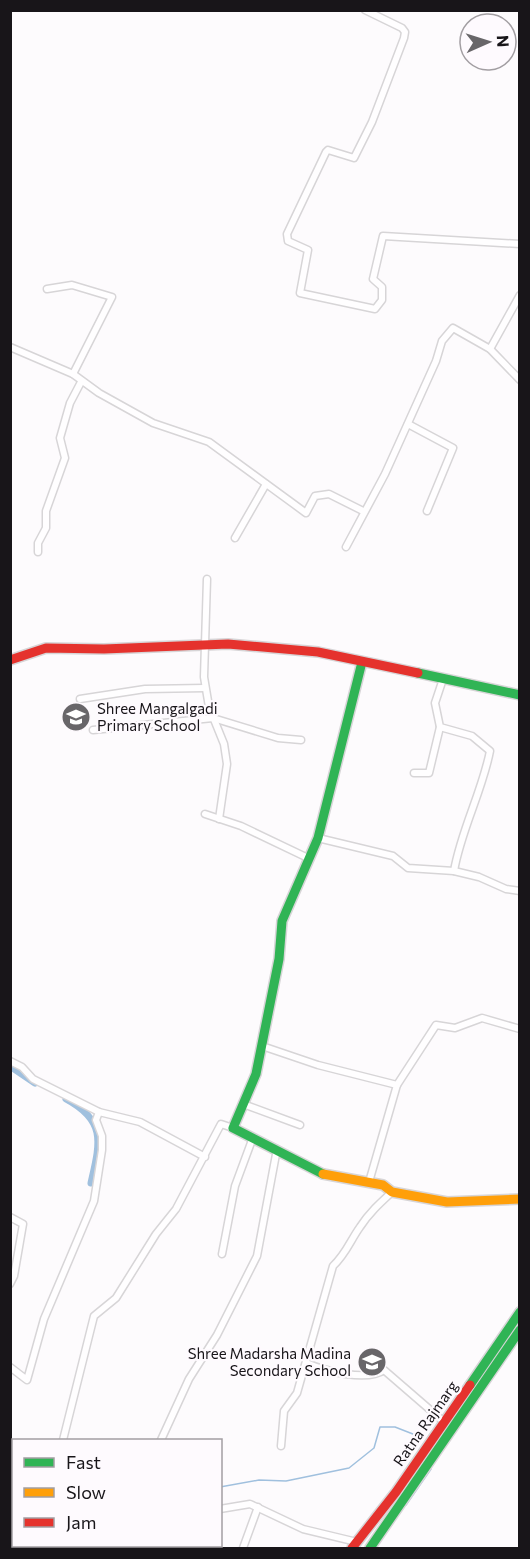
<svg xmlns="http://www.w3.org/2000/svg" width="530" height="1559" viewBox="0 0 530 1559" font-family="Commissioner,sans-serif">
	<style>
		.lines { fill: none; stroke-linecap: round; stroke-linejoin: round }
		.stream { stroke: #a0c0de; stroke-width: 1.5 }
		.canal { stroke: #a0c0de; stroke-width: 7 }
		.street-casing { stroke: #d7d5d7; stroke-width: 9 }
		.fast-casing { stroke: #d7d5d7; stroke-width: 12 }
		.slow-casing { stroke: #d7d5d7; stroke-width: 12 }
		.jam-casing { stroke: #d7d5d7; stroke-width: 12 }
		.street { stroke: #fffeff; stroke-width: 6 }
		.fast { stroke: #30b455; stroke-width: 9 }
		.slow { stroke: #ff9f0a; stroke-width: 9 }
		.jam { stroke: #e5322d; stroke-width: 9 }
		.labels { text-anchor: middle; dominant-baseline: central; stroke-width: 4.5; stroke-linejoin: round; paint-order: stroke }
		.poi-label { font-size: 15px; fill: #181519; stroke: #fefafe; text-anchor: start }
		.street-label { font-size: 15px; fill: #181519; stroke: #fefafe }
	</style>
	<rect width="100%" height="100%" fill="#fdfbfd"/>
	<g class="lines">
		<g class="stream">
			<path d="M220,1487L259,1480L286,1481L349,1468L374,1448L380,1427H395L418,1436"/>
			<path d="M406,1505L431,1469"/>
			<path d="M20,1546V1548"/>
		</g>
		<g class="canal">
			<path d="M10,1066L35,1083"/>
			<path d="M66,1099C107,1121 100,1143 91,1183"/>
		</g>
		<g class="street-casing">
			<g id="street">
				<path d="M365,10L402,28L405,32L404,38L372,122L354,158L328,150L326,152L287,234L288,241L308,250L300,293L375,309L382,300V287L373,279L383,236L520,244"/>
				<path d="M47,289L72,285L112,297L73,374"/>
				<path d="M10,347L73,374L99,393L153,423L209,442L306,513L315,496L329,494L363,511"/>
				<path d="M490,349L520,295"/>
				<path d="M408,424L453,448L427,511"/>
				<path d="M235,538L266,484"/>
				<path d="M346,547L385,474L436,361L442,341L453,328L490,349L520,380"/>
				<path d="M38,552V543L46,528V511L65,458L60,438L70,403L81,382"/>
				<path d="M207,579L204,677L209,707L224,744L227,764L219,819"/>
				<path d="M443,679L435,703L440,727L472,736L490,751C482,792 461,830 454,871"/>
				<path d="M80,699L145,689L205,688"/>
				<path d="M93,730L213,718L278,738L301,740"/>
				<path d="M414,773H429L440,727"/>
				<path d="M205,814L241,826L310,859"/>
				<path d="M318,838L393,856L408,868L454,871L479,877L506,889L520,891"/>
				<path d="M262,1046L318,1065L397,1085L436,1025L455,1028L482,1018L520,1029"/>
				<path d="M10,1061L22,1067L33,1079L99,1112L140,1122L205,1157"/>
				<path d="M243,1104L300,1125"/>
				<path d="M369,1182L397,1085"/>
				<path d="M10,1217L23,1224L14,1276L10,1284"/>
				<path d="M222,1254L235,1186L252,1140"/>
				<path d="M306,1363C325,1371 367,1382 384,1370L443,1421"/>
				<path d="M10,1367L27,1380L44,1319L94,1201L102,1150V1136L96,1120L99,1112"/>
				<path d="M63,1440L94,1316L116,1298L156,1234L176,1209L221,1124L233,1128"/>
				<path d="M161,1440L189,1379L217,1335L257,1256L277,1149"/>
				<path d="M281,1446L284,1411L297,1393L333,1266C346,1254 350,1241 360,1227C369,1213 380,1203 392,1192"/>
				<path d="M220,1509L250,1504L303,1529L357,1542"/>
				<path d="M47,1546V1548"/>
				<path d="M203,1548L204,1546"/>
				<path d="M243,1548L258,1507"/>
			</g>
		</g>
		<g class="fast-casing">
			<g id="fast">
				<path d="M418,673L520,695"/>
				<path d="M323,1174L233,1128L256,1074L279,959L282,921L318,838L362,662"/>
				<path d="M470,1385L520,1312"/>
				<path d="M370,1548L520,1330"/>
			</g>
		</g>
		<g class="slow-casing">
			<path id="slow" d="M323,1174L383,1185L392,1192L447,1202L520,1199"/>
		</g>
		<g class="jam-casing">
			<g id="jam">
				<path d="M10,660L46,648L104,649L228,644L318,652L418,673"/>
				<path d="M352,1548L396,1492L470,1385"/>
			</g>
		</g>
		<use href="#street" class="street"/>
		<use href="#fast" class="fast"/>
		<use href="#slow" class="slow"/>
		<use href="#jam" class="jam"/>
	</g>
	<defs>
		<g id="school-disc" transform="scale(1.5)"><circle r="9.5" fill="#686669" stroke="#fefafe"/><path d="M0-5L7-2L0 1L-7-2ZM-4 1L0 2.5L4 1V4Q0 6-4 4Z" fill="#fff"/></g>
	</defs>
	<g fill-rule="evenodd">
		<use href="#school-disc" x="76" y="717"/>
		<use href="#school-disc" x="372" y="1362"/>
	</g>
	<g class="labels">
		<g class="poi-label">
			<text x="97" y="708">Shree Mangalgadi<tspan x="97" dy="17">Primary School</tspan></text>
			<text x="351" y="1353" text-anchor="end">Shree Madarsha Madina<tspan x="351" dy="17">Secondary School</tspan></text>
		</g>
		<g class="street-label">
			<text transform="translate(425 1423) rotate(-55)">Ratna Rajmarg</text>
		</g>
	</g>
	<rect width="530" height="1559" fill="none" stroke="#181519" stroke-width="24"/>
	<rect x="12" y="1439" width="210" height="108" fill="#fefafe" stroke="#a29ea2" stroke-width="1.5"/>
	<rect x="24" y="1458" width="30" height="9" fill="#30b455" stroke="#a29ea2" stroke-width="1.5"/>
	<text x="66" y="1469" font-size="18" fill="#181519">Fast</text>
	<rect x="24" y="1488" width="30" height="9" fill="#ff9f0a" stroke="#a29ea2" stroke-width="1.5"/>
	<text x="66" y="1499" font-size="18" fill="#181519">Slow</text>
	<rect x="24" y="1518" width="30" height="9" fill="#e5322d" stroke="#a29ea2" stroke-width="1.5"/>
	<text x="66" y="1529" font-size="18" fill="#181519">Jam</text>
	<g transform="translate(488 42) rotate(87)"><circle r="28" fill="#fefafe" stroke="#a29ea2" stroke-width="1.5"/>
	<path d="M0-4.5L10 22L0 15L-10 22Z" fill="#686669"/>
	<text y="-9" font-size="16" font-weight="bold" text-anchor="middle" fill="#181519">N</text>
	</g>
</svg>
